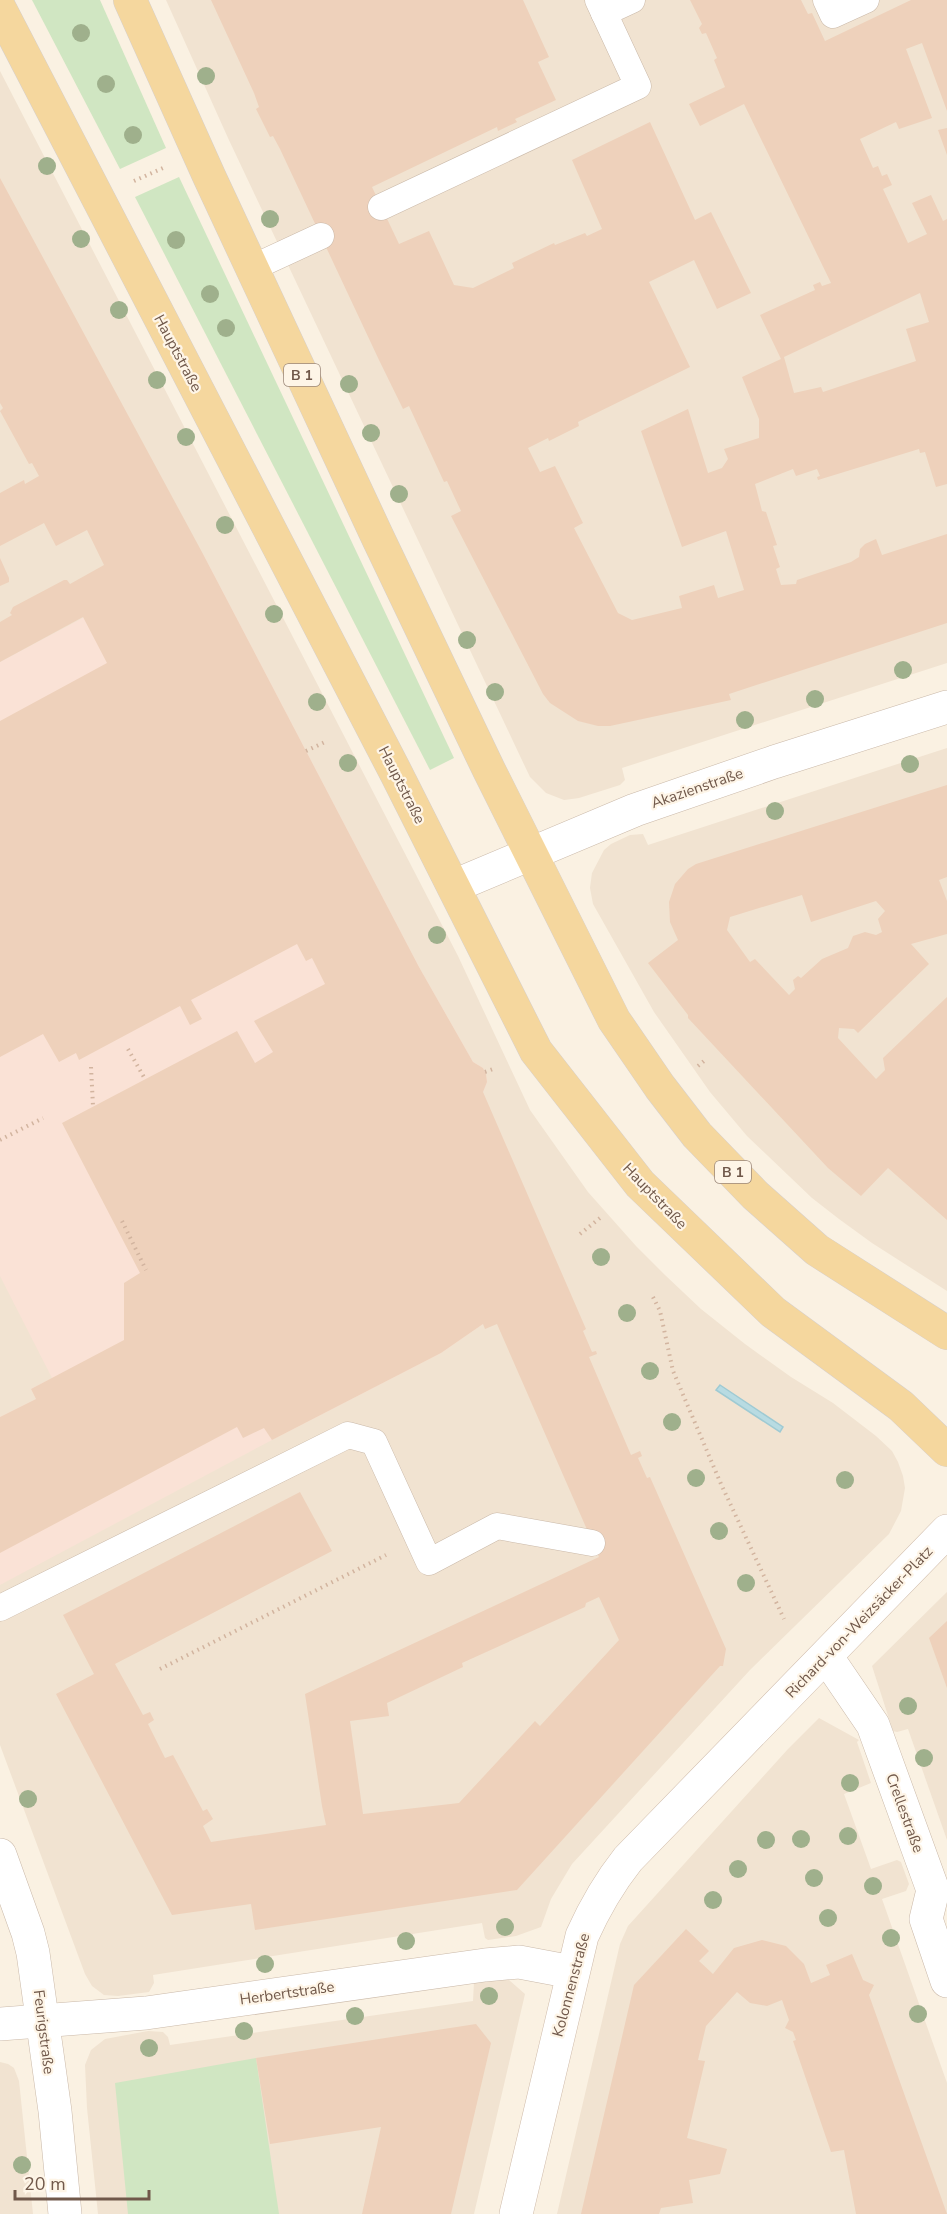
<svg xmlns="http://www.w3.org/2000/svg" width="947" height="2214" viewBox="0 0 947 2214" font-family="'Nunito Sans',sans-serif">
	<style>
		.residential { fill: #f1e3d1 }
		.commercial { fill: #fae2d6 }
		.green { fill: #d0e6c2 }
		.water { fill: #b8dbe2; stroke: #9fcad3; stroke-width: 1.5 }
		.building { fill: #eed1bb; fill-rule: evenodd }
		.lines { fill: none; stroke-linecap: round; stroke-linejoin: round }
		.service-casing { stroke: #cab9a9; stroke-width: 27 }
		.minor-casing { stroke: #cab9a9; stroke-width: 34 }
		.secondary-casing { stroke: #cfbbaa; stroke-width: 34 }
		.primary-casing { stroke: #d7d0cc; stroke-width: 34 }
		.path { stroke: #d2b49f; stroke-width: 4; stroke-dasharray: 1.5 4.5; stroke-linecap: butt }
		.service { stroke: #fff; stroke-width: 26 }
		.minor { stroke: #fff; stroke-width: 33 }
		.secondary { stroke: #fff; stroke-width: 33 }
		.primary { stroke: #f5d79e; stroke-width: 33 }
		.tree { fill: #9fb08c }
		.labels { text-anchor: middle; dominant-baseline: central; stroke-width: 4.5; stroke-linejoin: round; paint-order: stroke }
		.shield { fill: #fef5e7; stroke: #9b8779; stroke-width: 1.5 }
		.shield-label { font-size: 14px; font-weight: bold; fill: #70584a }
		.street-label { font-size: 15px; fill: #70584a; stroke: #fef5e7 }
	</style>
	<rect width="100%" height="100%" fill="#faf1e2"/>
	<g class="residential">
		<path d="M166,0H947V663L622,768L625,780L620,785L579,798L564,800L546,793L530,777L520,756L228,138Z"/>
		<path d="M0,71L458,956L530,1110L588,1192L636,1246L665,1275L701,1309L745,1344L791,1377L833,1403L876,1436L892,1451L898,1462L903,1476L905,1488L901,1511L889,1534L750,1670L572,1864L551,1899L541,1927L516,1936L488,1940L485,1938L482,1923L153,1975L154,1983L149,1992L118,1996L104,1995L92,1986L85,1974L0,1745Z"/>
		<path d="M947,748V1291L872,1243L839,1219L812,1198L747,1136L710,1092L654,1012L593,904L590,888L592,873L604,850L611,844L630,835L643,834L648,845Z"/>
		<path d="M947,1592V1840L908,1729L897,1732L893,1731L872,1666Z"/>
		<path d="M819,1718L859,1740L857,1742L871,1783L844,1794L871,1869L897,1860L901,1862L909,1884L906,1891L882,1899L947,2083V2214H557L620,1944L628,1926L788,1749Z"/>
		<path d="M506,1979L509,1980L525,1994L474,2214H98L87,2108L85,2065L91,2050L105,2039L148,2031L163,2032L168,2037L170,2045L473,2001L474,1982Z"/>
		<path d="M0,2062L8,2064L14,2068L19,2081L33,2214H0Z"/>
	</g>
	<path class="commercial" d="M203,554L419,967L473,1062L483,1068L486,1074L487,1082L483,1092V1324L441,1353L272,1440L0,1585V1417L36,1399L31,1389L52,1378L0,1276V662Z"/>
	<g class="green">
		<path d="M32,0H100L166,148L120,169Z"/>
		<path d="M179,177L454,758L430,770L135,197Z"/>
		<path d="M256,2058L279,2214H128L115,2083Z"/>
	</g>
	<path class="water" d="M720,1385L783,1427L780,1432L716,1390Z"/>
	<g class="building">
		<path d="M211,0H523L549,57L538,62L556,100L515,119L517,122L498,131L497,127L372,187L399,244L429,231L454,285L473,288L514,268L512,263L554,243L555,245L585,233L587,236L602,229L572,160L650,122L695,220L711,212L751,293L717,309L694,260L649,282L690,367L578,422L579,426L549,441L548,438L528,448L540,472L555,466L583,523L574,528L618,613L632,620L682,608L679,596L714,585L718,598L744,590L726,531L682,547L641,431L688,409L708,473L722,468L728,459L724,449L759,438V419L742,377L781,359L760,315L815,290L813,285L820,282L822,286L831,283L744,104L700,126L689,104L725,87L714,60L717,58L706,33L702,34L699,28L702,24L690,0H801L808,14L812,13L825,41L911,0H947V111L922,43L906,49L932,118L899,129L896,122L860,139L873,168L878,166L882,176L887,174L892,185L883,189L908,243L927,234L912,203L931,195L943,221L947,219V484L936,487L925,452L920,453L919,449L818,480L817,477L820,476L817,469L796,476L793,469L755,484L762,511L766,512L777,545L773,546L780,567L776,569L781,585L796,584L797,580L851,562L859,557L860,549L865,544L876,539L882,555L947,534V623L729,694L731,700L610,726H598L578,721L550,703L543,694L451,516L461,511L447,481L444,482L409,406L403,409L379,360L280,149L273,136L270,137L256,109L259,107L254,93ZM920,293L929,322L906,329L916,361L823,392L821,387L794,393L784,357Z"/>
		<path d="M947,128V155L938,130Z"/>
		<path d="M0,178L203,554L419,967L473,1062L483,1068L486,1074L487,1082L483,1092L586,1329L583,1331L592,1352L596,1351L597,1354L589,1357L631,1455L640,1451L642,1456L638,1458L647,1478L650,1477L726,1649L723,1666H720L517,1890L255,1930L251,1904L172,1915L56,1694L94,1674L63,1615L300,1492L332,1551L115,1664L143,1715L150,1712L154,1720L148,1724L165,1758L173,1755L203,1811L207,1809L213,1819L203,1826L211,1842L326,1825L322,1806L305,1694L599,1557L497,1324L485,1329L483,1324L441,1353L272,1440L264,1428L243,1438L237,1427L0,1553V1417L36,1399L31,1389L124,1340V1283L140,1273L62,1123L237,1031L255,1063L273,1052L254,1021L325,984L312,958L306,961L297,944L191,1000L202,1019L190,1025L180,1006L79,1060L76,1053L59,1062L43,1034L0,1057V721L107,663L83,617L0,662V622L12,615L10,613L13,607L64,580H67L70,584L104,565L87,530L56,546L44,523L0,546V493L24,480L25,484L39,476L32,463L29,464L0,411L3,408L0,403ZM599,1597L619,1640L540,1726L535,1721L459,1803L363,1814L350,1721L389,1716L387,1703L463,1667L462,1663L585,1607L586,1603Z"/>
		<path d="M0,558L9,578V582L0,586Z"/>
		<path d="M947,785V877L939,880L947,901V934L911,944L929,964L858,1033L854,1029L839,1028L838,1038L876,1079L885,1070L883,1058L947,997V1220L888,1168L861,1196L828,1168L688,1018V1015L648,963L678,940L670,922L669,902L675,884L688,869L696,864ZM802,895L811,922L876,901L885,911L878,919L882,932L876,935L865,932L853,936L848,948L822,959L801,978L798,976L793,980L795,989L789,995L755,959L750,962L727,930L730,917Z"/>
		<path d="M947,1621V1688L929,1638Z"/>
		<path d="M686,1929L709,1951L699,1961L713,1974L734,1948L762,1940L786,1946L804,1964L811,1983L830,1975L826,1965L852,1954L863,1980L874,1985L869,1995L947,2214H856L844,2150L831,2152L793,2041L796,2040L793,2032L785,2028L789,2020L782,2000L767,2006L750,2003L737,1992L706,2026L698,2060L705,2061L687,2138L727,2149L720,2174L689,2180L693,2203L661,2208L659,2214H581L634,1985Z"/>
		<path d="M476,2024L491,2043L451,2214H362L381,2127L270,2144L256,2058Z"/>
	</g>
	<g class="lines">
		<g class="service-casing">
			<g id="service">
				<path d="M826,0L833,15L866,0"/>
				<path d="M604,13L632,0"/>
				<path d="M381,207L638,86L598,0"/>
				<path d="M252,268L321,236"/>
				<path d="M0,1608L348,1435L374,1442L429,1562L497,1526L592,1543"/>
			</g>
		</g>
		<g class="minor-casing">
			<g id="minor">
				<path d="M454,886L635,810L774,762L947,707"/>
				<path d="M826,1656L873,1725L933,1890L926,1919L947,1981"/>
				<path d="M0,1855L28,1933L33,1953L55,2111L65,2214"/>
				<path d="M0,2024L146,2013L485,1965L519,1962L572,1972"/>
			</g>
		</g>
		<g class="secondary-casing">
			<path id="secondary" d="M516,2214L582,1936C595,1907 609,1883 628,1859L947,1531"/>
		</g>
		<g class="primary-casing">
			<g id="primary">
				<path d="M130,0L209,176L378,538L489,770L614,1020L660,1087L697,1135L755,1195L817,1250L947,1333"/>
				<path d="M0,9L396,773L536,1051L640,1184L773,1312L901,1406L947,1450"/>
			</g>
		</g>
		<g class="path">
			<path d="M134,181L163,168"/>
			<path d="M306,751L325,742"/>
			<path d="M128,1049L145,1079"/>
			<path d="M698,1066L704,1061"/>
			<path d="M91,1067L93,1106"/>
			<path d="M485,1072L496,1068"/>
			<path d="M0,1140L43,1118"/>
			<path d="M122,1221L146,1270"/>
			<path d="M580,1234L600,1218"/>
			<path d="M653,1297L660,1311L673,1371L721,1484L784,1619"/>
			<path d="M160,1669L386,1555"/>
		</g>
		<use href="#service" class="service"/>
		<use href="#minor" class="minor"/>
		<use href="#secondary" class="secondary"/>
		<use href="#primary" class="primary"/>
	</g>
	<g class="tree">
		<circle cx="81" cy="33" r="9"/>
		<circle cx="206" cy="76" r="9"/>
		<circle cx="106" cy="84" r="9"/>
		<circle cx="133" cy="135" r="9"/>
		<circle cx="47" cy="166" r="9"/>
		<circle cx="270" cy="219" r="9"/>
		<circle cx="81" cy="239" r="9"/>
		<circle cx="176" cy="240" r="9"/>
		<circle cx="210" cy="294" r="9"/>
		<circle cx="119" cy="310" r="9"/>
		<circle cx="226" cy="328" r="9"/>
		<circle cx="157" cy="380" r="9"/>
		<circle cx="349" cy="384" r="9"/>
		<circle cx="371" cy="433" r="9"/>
		<circle cx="186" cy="437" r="9"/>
		<circle cx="399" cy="494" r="9"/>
		<circle cx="225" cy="525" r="9"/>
		<circle cx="274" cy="614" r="9"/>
		<circle cx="467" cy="640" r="9"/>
		<circle cx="903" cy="670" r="9"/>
		<circle cx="495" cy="692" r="9"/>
		<circle cx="815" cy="699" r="9"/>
		<circle cx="317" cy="702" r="9"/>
		<circle cx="745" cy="720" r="9"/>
		<circle cx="348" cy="763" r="9"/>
		<circle cx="910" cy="764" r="9"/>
		<circle cx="775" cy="811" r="9"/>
		<circle cx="437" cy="935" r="9"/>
		<circle cx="601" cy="1257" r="9"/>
		<circle cx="627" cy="1313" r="9"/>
		<circle cx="650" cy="1371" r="9"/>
		<circle cx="672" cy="1422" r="9"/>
		<circle cx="696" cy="1478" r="9"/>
		<circle cx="845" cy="1480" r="9"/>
		<circle cx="719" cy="1531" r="9"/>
		<circle cx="746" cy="1583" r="9"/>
		<circle cx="908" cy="1706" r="9"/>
		<circle cx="924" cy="1758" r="9"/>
		<circle cx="850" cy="1783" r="9"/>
		<circle cx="28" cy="1799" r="9"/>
		<circle cx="848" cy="1836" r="9"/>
		<circle cx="801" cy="1839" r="9"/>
		<circle cx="766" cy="1840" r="9"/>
		<circle cx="738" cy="1869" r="9"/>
		<circle cx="814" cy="1878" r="9"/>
		<circle cx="873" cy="1886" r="9"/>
		<circle cx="713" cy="1900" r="9"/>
		<circle cx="828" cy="1918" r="9"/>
		<circle cx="505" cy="1927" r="9"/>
		<circle cx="891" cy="1938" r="9"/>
		<circle cx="406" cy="1941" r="9"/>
		<circle cx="265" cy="1964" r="9"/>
		<circle cx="489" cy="1996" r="9"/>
		<circle cx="918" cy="2014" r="9"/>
		<circle cx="355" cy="2016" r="9"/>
		<circle cx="244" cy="2031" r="9"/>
		<circle cx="149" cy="2048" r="9"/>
		<circle cx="22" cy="2165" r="9"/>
	</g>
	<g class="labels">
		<g class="shield">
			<rect x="284" y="364" width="36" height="22" rx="4.5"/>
			<rect x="715" y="1161" width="36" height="22" rx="4.5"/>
		</g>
		<g class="shield-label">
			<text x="302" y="375">B 1</text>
			<text x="733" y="1172">B 1</text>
		</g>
		<g class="street-label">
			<text transform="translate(178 353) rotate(62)">Hauptstraße</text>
			<text transform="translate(402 785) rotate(63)">Hauptstraße</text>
			<text transform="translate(697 788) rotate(-19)">Akazienstraße</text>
			<text transform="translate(655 1196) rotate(46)">Hauptstraße</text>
			<text transform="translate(859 1622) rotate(-46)">Richard-von-Weizsäcker-Platz</text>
			<text transform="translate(905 1813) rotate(70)">Crellestraße</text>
			<text transform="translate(571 1985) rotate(-75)">Kolonnenstraße</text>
			<text transform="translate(287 1993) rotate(-8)">Herbertstraße</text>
			<text transform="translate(44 2032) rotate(83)">Feurigstraße</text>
		</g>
	</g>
	<path d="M15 2190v9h134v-9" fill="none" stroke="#70584a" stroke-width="3"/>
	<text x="24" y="2190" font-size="18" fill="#70584a" stroke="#fef5e7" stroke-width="4.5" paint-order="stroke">20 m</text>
</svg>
